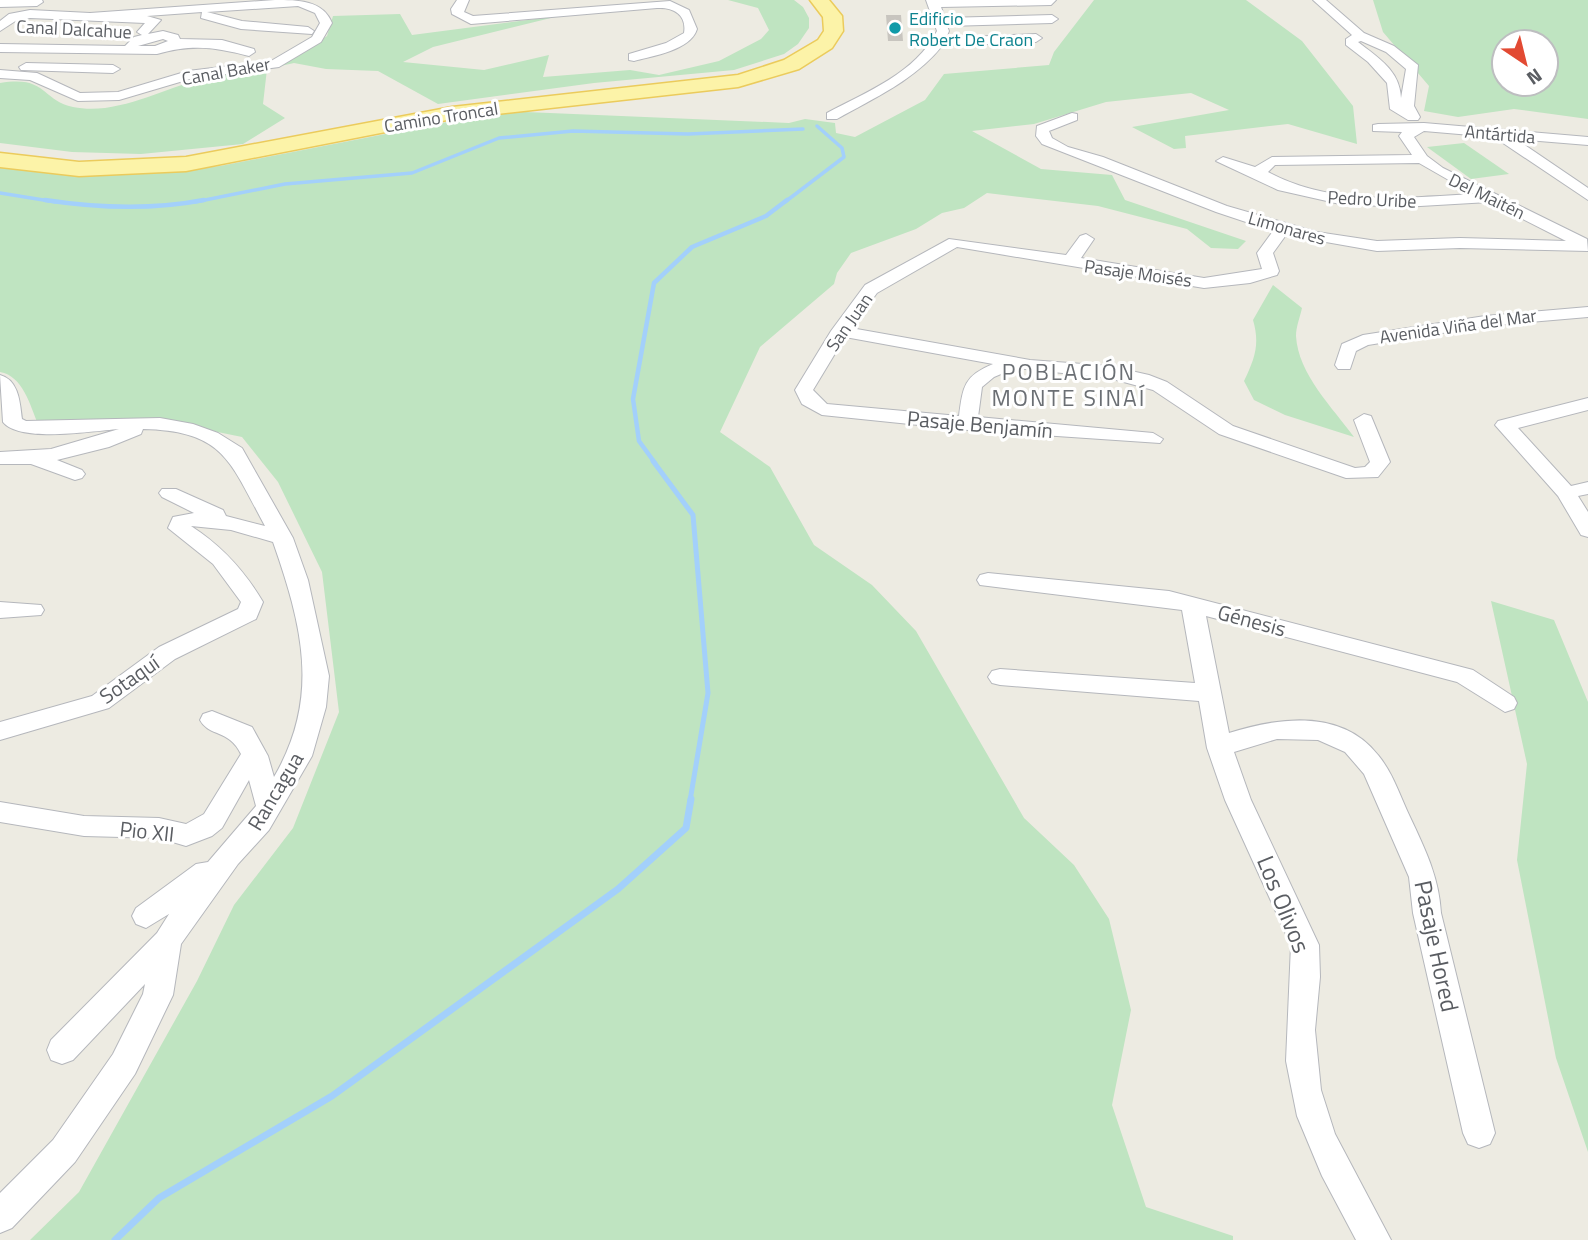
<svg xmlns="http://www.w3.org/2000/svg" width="1588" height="1240" viewBox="0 0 1588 1240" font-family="'Titillium Web',sans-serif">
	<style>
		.green { fill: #bfe4c1; fill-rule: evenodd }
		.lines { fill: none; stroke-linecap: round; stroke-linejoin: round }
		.stream-far3 { stroke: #a3d0fb; stroke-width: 3.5 }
		.stream-far2 { stroke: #a3d0fb; stroke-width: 4.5 }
		.stream-far1 { stroke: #a3d0fb; stroke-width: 5 }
		.stream { stroke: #a3d0fb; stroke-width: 7 }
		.building { fill: #c8c5bf }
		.street-casing { stroke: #b5b7bc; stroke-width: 2 }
		.primary-casing { stroke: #ebcb5c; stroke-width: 3 }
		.street { fill: #fff; fill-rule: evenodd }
		.primary { fill: #fcf3a8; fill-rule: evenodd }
		.culture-dot { fill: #0f9aa8; stroke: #fff; stroke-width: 2.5 }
		.labels { text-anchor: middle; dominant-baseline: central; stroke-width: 6; stroke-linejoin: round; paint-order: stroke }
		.far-culture-label { font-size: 18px; fill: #0d838f; stroke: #fff; text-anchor: start }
		.far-street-label { font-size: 18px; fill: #5a5d62; stroke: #fff }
		.street-label { font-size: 21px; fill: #5a5d62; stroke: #fff }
		.neighbourhood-label { font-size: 23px; letter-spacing: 2px; fill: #6b6f74; stroke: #fff }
		.near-street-label { font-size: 24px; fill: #5a5d62; stroke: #fff }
	</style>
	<rect width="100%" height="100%" fill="#edebe2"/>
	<g class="green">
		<path d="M728,0H794L803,7L809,18V28L798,44L784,54L734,70L594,83L438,104L378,71L326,69L294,63L267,69L263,104L285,118L243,144L141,154L72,152L0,143V83C47,75 41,100 73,107C116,116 161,89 202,79C230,72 259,72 286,61C300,55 314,44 327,36L333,16L400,14L412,35L559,16L433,47L403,62L484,70L549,55L543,77L630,70L659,75L719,61L761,39L769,30L758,8Z"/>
		<path d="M1094,0H1246L1302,41L1353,106L1357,144L1288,124L1185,136L1186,148L1174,149L1132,127L1229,110L1191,93L1106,102L1034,124L972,131L1041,169L1112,175L1125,200L1246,241L1238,249L1211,248L1187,229L1098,206L987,193L964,208L942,213L916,229L851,253L837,273L834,284L760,347L720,432L770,467L814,545L872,585L916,631L1024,818L1074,865L1109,919L1131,1010L1112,1105L1146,1207L1233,1236V1240H30L79,1192L197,981L234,905L293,828L339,712L322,572L278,482L242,437L159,420L38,424C30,405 23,376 0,372V167L109,175L220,166L504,111L789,123L805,119L835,123L836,133L855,137L925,100L944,74L1049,65L1054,52Z"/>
		<path d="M1373,0H1588V119L1514,109L1458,117L1424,111L1429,86L1383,32ZM1504,42H1546V84H1504Z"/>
		<path d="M1464,143L1509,174L1471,179L1427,147Z"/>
		<path d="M1273,285L1302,308C1300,317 1296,327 1296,336C1298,374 1333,408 1354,437L1285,415L1254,400L1244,381C1255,358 1260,344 1253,320Z"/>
		<path d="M1491,601L1554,620L1588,702V1152L1556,1058L1517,860L1527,764Z"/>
	</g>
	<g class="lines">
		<g class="stream-far3">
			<path d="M0,193L56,202"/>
			<path d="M195,202L285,184L412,173L499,138L573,131L688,134L803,129"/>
			<path d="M785,202L844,157L842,148L817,126"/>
		</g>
		<g class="stream-far2">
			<path d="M45,200C97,208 152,210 204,200"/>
			<path d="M655,463L639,441L633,399L654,283L692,247L766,216L787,200"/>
		</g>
		<path class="stream-far1" d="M653,461L693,515L708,693L690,801"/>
		<path class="stream" d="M115,1240L159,1198L332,1096L618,889L686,828L691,799"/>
	</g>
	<path class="building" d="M886,15H901L903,41H888Z"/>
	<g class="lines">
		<g class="street-casing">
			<g id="street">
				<path d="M0,0H42L43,2L37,6L0,7Z"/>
				<path d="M275,0C298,0 323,0 332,23L321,42L279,67L190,79L119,100L78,101L30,80L0,78V70L37,73L80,93L118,92L188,71L271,61L312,37L320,23L315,13L298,6L207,12L242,21L308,27L314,31L312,34L241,29L201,18L202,12L147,16L161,20L148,34L163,31L178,35L180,39L222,40L254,49L255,52L249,56C214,47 192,44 157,54L0,52V44L125,46L134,37L142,35L137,32L145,23L30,18L17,20L0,31V21L9,14L30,10L90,13ZM163,39L168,41L155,46H138Z"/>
				<path d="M457,0H469L464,12L473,16L670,1L689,10L697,29C691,50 653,56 634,61L629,60V54L666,43L684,33C687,15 674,7 657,8L471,24L452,14L451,9Z"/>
				<path d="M926,0H1056L1051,5L941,7L945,18L1052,15L1058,19L1052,23L947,26L949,31L946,38L1036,34L1042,38L1036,42L942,46C915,80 874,98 837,119H827V113C866,92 916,73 937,31Z"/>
				<path d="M1313,0H1326L1364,33L1394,46L1418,65L1414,106L1420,117L1418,120H1408L1390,109L1387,83L1368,62L1346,45V39L1352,35ZM1361,41L1386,52L1406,69L1401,98C1400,71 1379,58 1358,42Z"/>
				<path d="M26,63L113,65L120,69L113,73L21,70L19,67Z"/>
				<path d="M1072,113L1077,114V120L1049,131L1052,138L1068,147L1103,157L1227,206L1317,232L1377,241L1460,238L1566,241L1489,202L1403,207L1340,204L1278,190L1216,161L1223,157L1255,167L1272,157L1412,155L1399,136L1402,132L1373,131V125L1378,124L1424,123L1588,137V145L1516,139L1588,188V200L1494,137L1424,131L1414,137L1427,156L1443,168L1587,239L1588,251L1460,248L1377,251L1286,235L1273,253L1279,271L1277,275L1250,283L1204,288L957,247L877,293L851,328L1030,360L1109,366L1149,375L1167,382L1233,426L1355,468L1365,467L1370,462L1354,420L1364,414L1371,416L1390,462L1378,477L1346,478L1219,434L1153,390L1109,378L1015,368L994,377L982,387L978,417L1153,433L1163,439L1160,443L968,430L822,415L802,404L795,390L831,331L865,285L949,239L1066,255L1080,236L1086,234L1094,239L1081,258L1204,278L1262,269L1257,253L1273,231L1216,212L1042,144L1036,136L1037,126ZM1419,163L1473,194C1404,198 1331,206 1268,172L1275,165ZM845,337L993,364C964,376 963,386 959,416L827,404L813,390Z"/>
				<path d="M1588,307V317L1485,326L1368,345L1356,351L1350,369H1338L1335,365L1342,344L1363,335L1485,316Z"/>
				<path d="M0,375C19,380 20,403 22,419L26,421L160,418L193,424L218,433L242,448L293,538L308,580L329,676L326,707L312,756L269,830L238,864L181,944L173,995L135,1074L75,1162L12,1228L0,1233V1193L53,1140L113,1054L143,994L145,984L73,1060L62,1064L51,1060L47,1050L51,1040L157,933L169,914L146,928L136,924L132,916L136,908L196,864L208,862L256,806L249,780L222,828L212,836L186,846L159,838L84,836L0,822V802L84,816L159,818L186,824L204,814L241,754C229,729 209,737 200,720L203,714L212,711L252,727L268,756L274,777C321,697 302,625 273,542L231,530L191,526C222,546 244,570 263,602L256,619L175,659L109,708L0,740V722L92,696L159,647L238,609L241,602L213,564L168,528L173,517L194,513L162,497L159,493L162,489H176L223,510L226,516L265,526C230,462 225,431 143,429L141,434L109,447L57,460L82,470L85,474L82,478L75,480L31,464H0V452L51,449L119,429C92,431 20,443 3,422Z"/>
				<path d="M1588,398V410L1518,428L1571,486L1588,482V494L1578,496L1588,512V537L1581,535L1558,496L1495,425L1498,421Z"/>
				<path d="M988,573L1169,591L1473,670L1514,697L1517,703L1514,709L1505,712L1457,682L1206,616L1229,733C1279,717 1342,709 1378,755C1393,773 1400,796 1410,817C1425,849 1439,877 1441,913L1495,1133L1490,1144L1479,1148L1468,1144L1463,1133L1413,913L1409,877L1364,774L1345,752L1318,740L1277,739L1234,752L1251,800L1319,945L1320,977L1315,1030L1321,1090L1335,1134L1391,1240H1356L1322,1176L1297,1116L1286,1061L1291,945L1225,800L1207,748L1199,701L1000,685L992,683L988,677L992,671L1000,669L1195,683L1182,610L980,585L977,580L980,575Z"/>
				<path d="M0,602L41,605L44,610L41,615L0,618Z"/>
			</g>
		</g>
		<g class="primary-casing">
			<path id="primary" d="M810,0H829L842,16L843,31L832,48L799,69L738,87L452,119L186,171L79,176L0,167V153L79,162L186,157L452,107L738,75L784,60L818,40L824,31L823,17Z"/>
		</g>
		<use href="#street" class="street"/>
		<use href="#primary" class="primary"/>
	</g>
	<circle class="culture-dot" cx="895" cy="28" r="7"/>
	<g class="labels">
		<g class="far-culture-label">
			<text x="909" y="18">Edificio<tspan x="909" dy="21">Robert De Craon</tspan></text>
		</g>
		<g class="far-street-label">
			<text transform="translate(74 29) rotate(3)">Canal Dalcahue</text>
			<text transform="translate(226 71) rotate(-10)">Canal Baker</text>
			<text transform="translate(441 117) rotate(-9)">Camino Troncal</text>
			<text transform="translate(1500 134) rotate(5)">Antártida</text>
			<text transform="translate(1487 196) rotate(26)">Del Maitén</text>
			<text transform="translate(1372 199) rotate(3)">Pedro Uribe</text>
			<text transform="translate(1287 228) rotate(16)">Limonares</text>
			<text transform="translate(1138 273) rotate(8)">Pasaje Moisés</text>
			<text transform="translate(849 322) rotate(-55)">San Juan</text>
			<text transform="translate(1458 326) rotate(-8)">Avenida Viña del Mar</text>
		</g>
		<g class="street-label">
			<text transform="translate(980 424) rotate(5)">Pasaje Benjamín</text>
			<text transform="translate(1252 620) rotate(15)">Génesis</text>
			<text transform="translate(129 679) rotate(-35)">Sotaquí</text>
			<text transform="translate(275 791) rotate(-59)">Rancagua</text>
			<text transform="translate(147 831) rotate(6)">Pio XII</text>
		</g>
		<g class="neighbourhood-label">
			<text x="1069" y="371">POBLACIÓN<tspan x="1069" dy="26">MONTE SINAÍ</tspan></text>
		</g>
		<g class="near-street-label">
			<text transform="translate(1284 904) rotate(68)">Los Olivos</text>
			<text transform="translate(1437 946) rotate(78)">Pasaje Hored</text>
		</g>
	</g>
	<g transform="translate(1525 63) rotate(145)"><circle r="33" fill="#ffffff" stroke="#bdbec0" stroke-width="2"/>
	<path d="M0-5L12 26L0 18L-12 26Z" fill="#e24a33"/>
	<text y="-10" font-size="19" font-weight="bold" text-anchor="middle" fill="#5a5d62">N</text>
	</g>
</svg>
